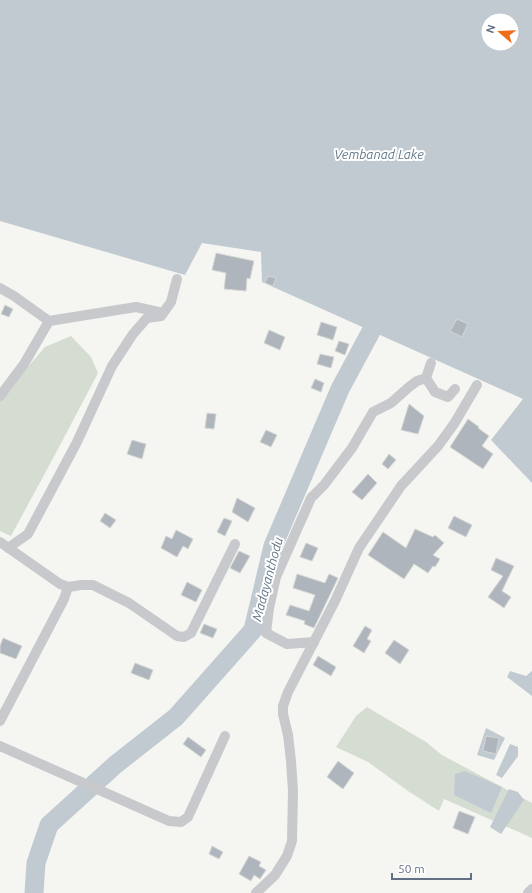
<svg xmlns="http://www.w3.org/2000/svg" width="532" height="893" viewBox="0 0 532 893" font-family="Ubuntu,sans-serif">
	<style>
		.green { fill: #d5ddd2 }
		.water { fill: #c2cad1; fill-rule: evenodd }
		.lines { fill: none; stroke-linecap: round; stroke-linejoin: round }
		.river { stroke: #c2cad1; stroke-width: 19 }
		.building { fill: #afb5bc; stroke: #d6d7d4 }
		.minor { stroke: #c7c9cd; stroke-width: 10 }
		.labels { text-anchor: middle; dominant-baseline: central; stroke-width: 4; stroke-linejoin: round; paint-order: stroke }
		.water-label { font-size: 13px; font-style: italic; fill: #637889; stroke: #fff }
	</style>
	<rect width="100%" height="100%" fill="#f5f6f1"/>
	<g class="green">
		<path d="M71,336L91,357L98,373L58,449L11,536L0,531V399L45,347Z"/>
		<path d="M367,707L426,742L442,755L532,803V838L444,799L439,811L408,791L368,762L336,747L356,716Z"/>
	</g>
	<g class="water">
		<path d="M0,0H532V483L491,440L523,399L262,282L261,252L202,243L185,275L0,221ZM488,20H512V44H488Z"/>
		<path d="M510,671L526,676L532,671V696L507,677Z"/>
		<path d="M486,728L505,738L494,760L477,755Z"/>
		<path d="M510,744L518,747V756L502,778L496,775Z"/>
		<path d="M465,771L502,787L491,813L454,795L455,774Z"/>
		<path d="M509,789L518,792L524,800L501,834L490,827Z"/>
	</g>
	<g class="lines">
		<path class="river" d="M34,893L36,863L49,825L115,765L176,717L253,630L273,546L340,389L383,309"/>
	</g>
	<g class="building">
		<path d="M216,253L254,261L250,279L247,278L246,291L224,289L226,273L212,270Z"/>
		<path d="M268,276L276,278L273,286L265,283Z"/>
		<path d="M5,305L13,309L9,317L1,314Z"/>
		<path d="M457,319L468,324L462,337L450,331Z"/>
		<path d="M321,322L337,327L333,340L317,335Z"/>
		<path d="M269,330L285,337L280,350L264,343Z"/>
		<path d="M339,341L349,344L345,355L335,351Z"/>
		<path d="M320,354L334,357L331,368L317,364Z"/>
		<path d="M315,379L324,383L321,392L311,388Z"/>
		<path d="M409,404L424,416L418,434L401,430Z"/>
		<path d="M207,413L216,414L214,429L205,428Z"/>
		<path d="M468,419L479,427L478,428L489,436L482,446L493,454L483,469L450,447Z"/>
		<path d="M266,430L277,435L271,447L260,442Z"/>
		<path d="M132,440L146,444L142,459L127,454Z"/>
		<path d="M389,454L396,460L388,469L382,464Z"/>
		<path d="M368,474L377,483L362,500L352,492Z"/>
		<path d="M237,498L255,508L248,522L232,512Z"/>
		<path d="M105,513L116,520L110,528L100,521Z"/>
		<path d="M454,516L472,525L466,537L448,528Z"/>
		<path d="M224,518L232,521L225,536L217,532Z"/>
		<path d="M415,529L433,537L435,535L444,543L433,555L440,559L435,567L433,566L428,573L414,564L404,579L368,555L383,532L406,548Z"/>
		<path d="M176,530L193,539L188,549L183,546L177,557L161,548L166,536L172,539Z"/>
		<path d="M306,543L318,548L312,561L300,557Z"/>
		<path d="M239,551L250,556L240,573L230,568Z"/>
		<path d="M496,558L514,566L502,591L511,597L504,608L488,597L503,576L491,570Z"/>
		<path d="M297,574L325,583L329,574L338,578L314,628L304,624L305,621L286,615L290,605L309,611L315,595L293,588Z"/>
		<path d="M187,582L202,590L196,602L181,595Z"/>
		<path d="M204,624L217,629L213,638L200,633Z"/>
		<path d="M365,626L372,630L367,639L371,641L364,653L353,646Z"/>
		<path d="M3,638L22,646L16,659L0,653V646Z"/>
		<path d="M394,640L409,650L400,664L385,653Z"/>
		<path d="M318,656L336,667L331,676L313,665Z"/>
		<path d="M135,663L153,670L149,680L131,673Z"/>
		<path d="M486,736L499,738L496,754L483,751Z"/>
		<path d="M188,737L206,750L201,757L183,744Z"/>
		<path d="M338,761L354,773L343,789L327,777Z"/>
		<path d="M459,811L475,817L468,834L453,828Z"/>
		<path d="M212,846L223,852L219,859L209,854Z"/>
		<path d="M249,856L261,862L259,866L266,870L260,879L254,875L251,881L239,874Z"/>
	</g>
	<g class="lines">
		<g class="minor">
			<path d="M0,288L14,296L49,321L136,307L163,313"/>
			<path d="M426,378L435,392L448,397L455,389"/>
			<path d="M0,396L24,364L49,321"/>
			<path d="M0,542L60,584L68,587L64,599L0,721"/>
			<path d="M8,548L28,534L77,442L112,366L133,334L147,318L161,316L171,302L177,279"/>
			<path d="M68,587L81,585H93L129,603L177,636L184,637L191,633L235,544"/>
			<path d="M314,642L287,644L266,633L269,608L276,577L311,498L324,485L352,448L373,412L391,403L409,387L417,381L426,378L431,363"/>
			<path d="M0,746L169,821L181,822L188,817L225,736"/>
			<path d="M256,893L275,875L287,856L292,841L293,791L291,761L288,735L283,714V706L288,692L335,601L359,548L401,486L438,446L454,424L477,385"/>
			<path d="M528,893L532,889"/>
		</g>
	</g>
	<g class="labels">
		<g class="water-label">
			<text x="379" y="154">Vembanad Lake</text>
			<text transform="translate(267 579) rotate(-75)">Madayanthodu</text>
		</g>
	</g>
	<g transform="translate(500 32) rotate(289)"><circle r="19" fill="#ffffff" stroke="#c0c6ce"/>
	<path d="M0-3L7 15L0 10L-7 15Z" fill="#ef6c18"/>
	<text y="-6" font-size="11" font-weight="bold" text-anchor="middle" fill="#627084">N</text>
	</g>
	<path d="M392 873v6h79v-6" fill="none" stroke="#627084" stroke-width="2"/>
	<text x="398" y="873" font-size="12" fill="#627084" stroke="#ffffff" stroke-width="3" paint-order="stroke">50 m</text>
</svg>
